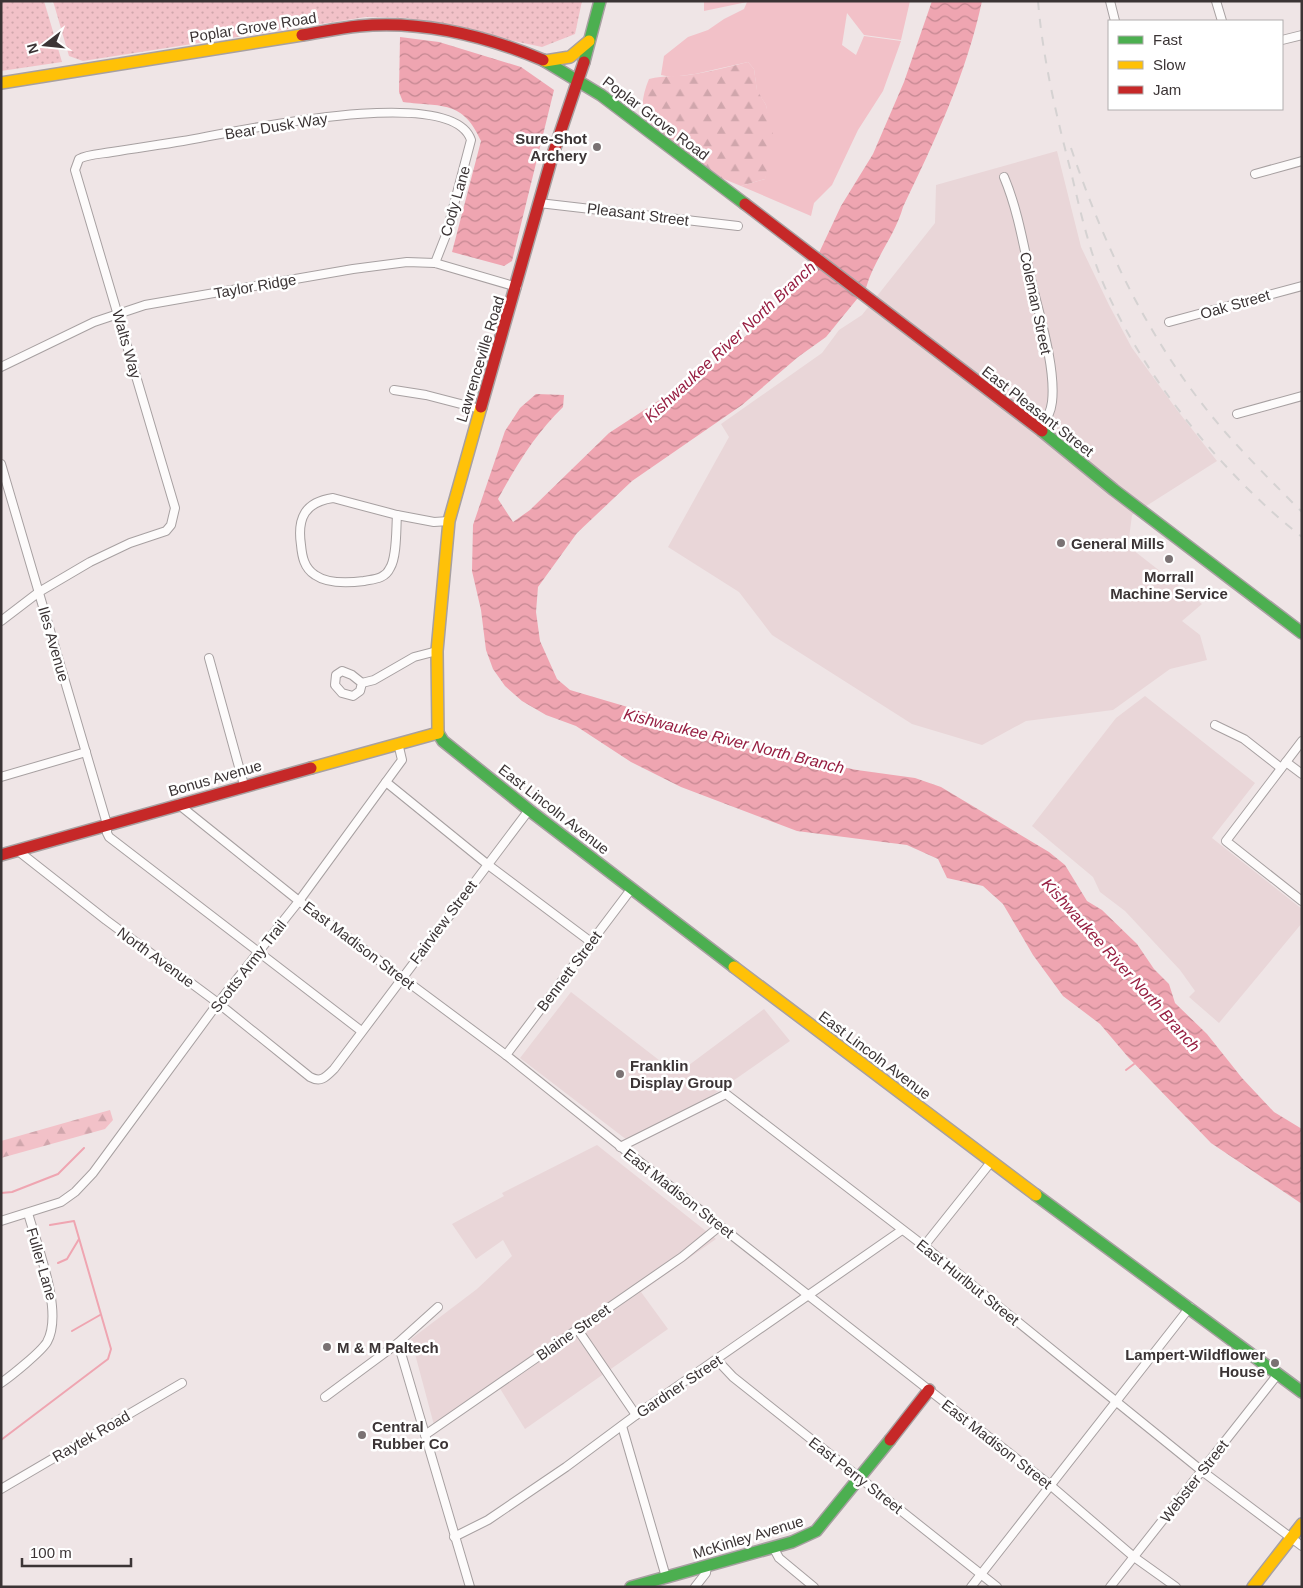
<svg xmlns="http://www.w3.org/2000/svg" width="1303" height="1588" viewBox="0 0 1303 1588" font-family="Arial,sans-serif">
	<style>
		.built { fill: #e9d6d8 }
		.green { fill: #f2c1c8 }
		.forest { fill: url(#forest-firs) }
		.park { fill: url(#park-dots) }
		.water { fill: url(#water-waves) }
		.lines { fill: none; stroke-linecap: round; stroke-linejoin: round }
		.stream { stroke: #efa5b1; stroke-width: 2 }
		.street-casing { stroke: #a7a0a1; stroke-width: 10 }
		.fast-casing { stroke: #a7a0a1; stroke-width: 14 }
		.slow-casing { stroke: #a7a0a1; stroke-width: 14 }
		.jam-casing { stroke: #a7a0a1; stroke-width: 14 }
		.street { stroke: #fdfbfb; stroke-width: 8 }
		.fast { stroke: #4caf50; stroke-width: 11 }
		.slow { stroke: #ffc107; stroke-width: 11 }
		.jam { stroke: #c62828; stroke-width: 11 }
		.rail { stroke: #d5d2d2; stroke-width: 2; stroke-dasharray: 9 9; stroke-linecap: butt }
		.poi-dot { fill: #7a7273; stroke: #fff; stroke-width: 2 }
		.labels { text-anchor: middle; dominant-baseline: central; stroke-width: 5; stroke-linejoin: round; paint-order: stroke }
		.street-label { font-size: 15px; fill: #3b3435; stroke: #fff }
		.poi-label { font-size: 15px; font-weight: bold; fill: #3b3435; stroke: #fff; text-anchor: start }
		.water-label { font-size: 16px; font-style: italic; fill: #971f42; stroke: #fff }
	</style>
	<defs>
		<pattern id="forest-firs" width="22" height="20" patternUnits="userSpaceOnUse" patternTransform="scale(1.25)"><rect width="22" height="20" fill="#f2c1c8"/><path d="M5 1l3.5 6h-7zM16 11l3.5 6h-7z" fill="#d0a6ac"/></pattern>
		<pattern id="park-dots" width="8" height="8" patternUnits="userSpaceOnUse" patternTransform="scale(1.25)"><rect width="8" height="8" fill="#f2c1c8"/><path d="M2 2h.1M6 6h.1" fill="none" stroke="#d0a6ac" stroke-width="1.8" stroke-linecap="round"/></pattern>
		<pattern id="water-waves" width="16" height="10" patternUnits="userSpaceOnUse" patternTransform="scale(1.25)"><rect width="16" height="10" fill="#efa5b1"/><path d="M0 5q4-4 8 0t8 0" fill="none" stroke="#c38791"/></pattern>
	</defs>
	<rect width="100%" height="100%" fill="#efe5e6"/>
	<g class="built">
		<path d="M1057,151L1081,247L1109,305L1132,348L1177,410L1217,461L1132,515L1128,546L1202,604L1182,621L1200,635L1207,660L1170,669L1113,710L1026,721L982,745L912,724L772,635L739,592L668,547L729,437L721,424L822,353L839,330L862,315L935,223L936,185Z"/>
		<path d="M1145,696L1255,783L1212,838L1302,909V923L1219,1023L1189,997L1195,991L1180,970L1125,911L1100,892L1093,877L1032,826L1116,718Z"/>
		<path d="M571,992L677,1074L764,1009L790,1041L687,1113L627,1140L520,1058Z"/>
		<path d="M597,1145L716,1239L641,1292L668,1329L525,1429L496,1382L434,1425L411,1339L477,1289L512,1256L503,1240L476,1259L452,1224L504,1196L502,1193Z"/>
	</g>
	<path class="green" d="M704,1H910L901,40L864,35L847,13L842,45L856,55L864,36L901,41L883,91L858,130L832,185L814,203L811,216L741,186L765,179L769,124L766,105L757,91L754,69L748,62L695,74L671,77L661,75L664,56L688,37L708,30L724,19L744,9L747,2L704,11Z"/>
	<g class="forest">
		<path d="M748,62L754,69L757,90L766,105L775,143L765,179L741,186L719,177L652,129C638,114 642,96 649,79C664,75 679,77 695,74C713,71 731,66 748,62Z"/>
		<path d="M110,1110L113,1120L105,1129L1,1158V1141Z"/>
	</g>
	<g class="park">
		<path d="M1,1H44L62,62L1,71Z"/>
		<path d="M53,1H582L575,34L542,47L407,18L366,17L83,61L69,56Z"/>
	</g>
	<g class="water">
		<path d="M932,1H982C967,72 935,141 903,207C895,236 874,259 866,288L826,337L798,357L742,405L632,481L577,533L538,587L536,612L540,641L557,679L570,690L648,713L746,748L857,770L915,778L941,787L1049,852L1065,865L1087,901L1102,910L1137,944L1154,969L1169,984L1175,1003L1207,1034L1242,1078L1274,1112L1302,1129V1204L1211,1143L1128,1057L1100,1024L1063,996L1033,955L1003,904L983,886L947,878L938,859L907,845L797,831L681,787L631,762L576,726L546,715L522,701L505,686L493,669L486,650L481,610L472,571L473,525L505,431L520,408L536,394L564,395L563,407C535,434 516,466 498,499L513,522L530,510L609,433L715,364L780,305L802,281L818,255L841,206L873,154L904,82Z"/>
		<path d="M400,37L439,42L521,67L554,90L512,261L504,266L452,252L481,141C463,100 442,107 403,102L399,92Z"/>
	</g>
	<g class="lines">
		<g class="stream">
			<path d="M1126,1070L1134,1064"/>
			<path d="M1,1193L12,1192L58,1174L84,1148"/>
			<path d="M58,1263L67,1259L79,1239"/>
			<path d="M72,1331L100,1315"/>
			<path d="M1,1440L108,1359L111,1349L74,1221L50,1225"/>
		</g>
		<g class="street-casing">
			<g id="street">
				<path d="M1110,1L1115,21"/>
				<path d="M1216,1L1222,21"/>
				<path d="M1282,40L1302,35"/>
				<path d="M1255,174L1302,161"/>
				<path d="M1004,177C1018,210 1024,248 1032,284C1040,317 1056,369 1052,402C1051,412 1046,421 1041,430"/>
				<path d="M539,203L738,226"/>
				<path d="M1169,322L1302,286"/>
				<path d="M1,367L94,322L145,305L353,269L407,262L435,263L517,287"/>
				<path d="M394,390L426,395L480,409"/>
				<path d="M1237,414L1302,396"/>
				<path d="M1,464L107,824V833L109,837L360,1030"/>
				<path d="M333,498L397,515C396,529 397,557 390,568C385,579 374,579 364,581C349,583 328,584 315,575C304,568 302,556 301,545C297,518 305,502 333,498Z"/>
				<path d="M397,515L434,522L449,521"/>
				<path d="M1,621L39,592L90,562L130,543L166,531L171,525L175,508L75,170L79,159C88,154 101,154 112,152C136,148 159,145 183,141C231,133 452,82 471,140L446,235L435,263"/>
				<path d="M209,658L244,785"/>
				<path d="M342,671L352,675L362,683L360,691L353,696L342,693L335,685L336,675Z"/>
				<path d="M362,683L374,680L414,657L437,651"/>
				<path d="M1215,725L1244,739L1281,768"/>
				<path d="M1302,741L1226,841L1302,901"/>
				<path d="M1286,762L1302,774"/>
				<path d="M1,777L86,752"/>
				<path d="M386,782L487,864L591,942"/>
				<path d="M178,804L299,901L506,1055L720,1226L1050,1485L1134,1557L1176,1587"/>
				<path d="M17,850L106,920L218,1003L310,1077C321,1083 326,1077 334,1069L529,810"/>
				<path d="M506,1055L632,888"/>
				<path d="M620,1147L726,1094L924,1246L1202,1471L1302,1546"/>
				<path d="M1,1221L61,1202L75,1192L93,1173L218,1003L299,901L402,760L398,743"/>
				<path d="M924,1246L991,1162"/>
				<path d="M578,1330L636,1415"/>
				<path d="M398,1343L470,1587"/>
				<path d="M717,1360L733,1377L997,1587"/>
				<path d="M1,1383C11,1376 41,1352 47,1342C64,1312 37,1246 28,1213"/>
				<path d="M325,1397L398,1343L438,1307"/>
				<path d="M622,1426L666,1577"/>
				<path d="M425,1435L682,1257L720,1226"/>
				<path d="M1,1489L182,1383"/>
				<path d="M454,1537L488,1520L566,1467L636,1415L902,1230"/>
				<path d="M773,1547L779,1558L814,1587"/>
				<path d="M695,1587L706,1573L707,1565"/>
				<path d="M971,1587L1190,1307"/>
				<path d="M1110,1587L1278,1374"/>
			</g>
		</g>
		<g class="fast-casing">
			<g id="fast">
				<path d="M543,60L601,95L745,204"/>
				<path d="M584,62L600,1"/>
				<path d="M1042,431L1114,490L1302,633"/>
				<path d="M438,733L443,741L529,810L734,967"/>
				<path d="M1036,1195L1302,1392"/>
				<path d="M631,1587L792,1542L816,1531L890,1440"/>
			</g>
		</g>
		<g class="slow-casing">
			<g id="slow">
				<path d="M545,61L570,57L589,41"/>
				<path d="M1,83L302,35"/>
				<path d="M438,733L437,651L449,521L481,407"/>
				<path d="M311,768L438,733"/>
				<path d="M734,967L1036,1195"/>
				<path d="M1253,1587L1302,1524"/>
			</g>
		</g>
		<g class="jam-casing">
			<g id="jam">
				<path d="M302,35C321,32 340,28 359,26C422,20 486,36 543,60"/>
				<path d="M745,204L1042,431"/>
				<path d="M481,407L552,157L584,62"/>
				<path d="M1,855L311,768"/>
				<path d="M890,1440L929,1390"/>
			</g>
		</g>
		<use href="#street" class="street"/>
		<use href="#fast" class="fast"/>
		<use href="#slow" class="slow"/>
		<use href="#jam" class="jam"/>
		<g class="rail">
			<path d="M1038,1C1043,61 1057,118 1072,176C1080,210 1088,245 1101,278C1140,373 1221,473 1302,537"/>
			<path d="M1071,148C1106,252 1153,349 1226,433C1250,460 1276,486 1302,512"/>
		</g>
	</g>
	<g class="poi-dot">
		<circle cx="597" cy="147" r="5"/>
		<circle cx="1061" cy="543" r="5"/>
		<circle cx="1169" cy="559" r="5"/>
		<circle cx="620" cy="1074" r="5"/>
		<circle cx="327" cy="1347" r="5"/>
		<circle cx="1275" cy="1363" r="5"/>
		<circle cx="362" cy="1435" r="5"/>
	</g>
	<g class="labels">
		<g class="street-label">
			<text transform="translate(253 27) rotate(-9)">Poplar Grove Road</text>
			<text transform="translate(656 118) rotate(37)">Poplar Grove Road</text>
			<text transform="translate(276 126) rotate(-9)">Bear Dusk Way</text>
			<text transform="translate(455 201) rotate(-74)">Cody Lane</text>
			<text transform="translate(638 214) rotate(7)">Pleasant Street</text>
			<text transform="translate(255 286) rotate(-10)">Taylor Ridge</text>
			<text transform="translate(1036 303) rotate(78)">Coleman Street</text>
			<text transform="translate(1235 304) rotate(-16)">Oak Street</text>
			<text transform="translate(127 344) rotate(74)">Walts Way</text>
			<text transform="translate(480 359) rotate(-73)">Lawrenceville Road</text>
			<text transform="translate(1038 411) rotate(38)">East Pleasant Street</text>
			<text transform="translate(54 644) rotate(74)">Iles Avenue</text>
			<text transform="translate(215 778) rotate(-16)">Bonus Avenue</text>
			<text transform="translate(554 809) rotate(38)">East Lincoln Avenue</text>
			<text transform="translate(443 922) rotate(-53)">Fairview Street</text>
			<text transform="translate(359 945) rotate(37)">East Madison Street</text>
			<text transform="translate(156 957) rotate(36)">North Avenue</text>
			<text transform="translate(248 966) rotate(-52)">Scotts Army Trail</text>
			<text transform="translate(569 971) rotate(-53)">Bennett Street</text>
			<text transform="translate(875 1055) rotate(37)">East Lincoln Avenue</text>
			<text transform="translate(679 1193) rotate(38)">East Madison Street</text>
			<text transform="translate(42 1264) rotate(74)">Fuller Lane</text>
			<text transform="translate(968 1282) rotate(39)">East Hurlbut Street</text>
			<text transform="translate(573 1332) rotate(-35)">Blaine Street</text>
			<text transform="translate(679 1386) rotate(-34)">Gardner Street</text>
			<text transform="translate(91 1436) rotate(-30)">Raytek Road</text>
			<text transform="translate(997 1444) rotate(38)">East Madison Street</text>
			<text transform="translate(856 1475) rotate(38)">East Perry Street</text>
			<text transform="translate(1194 1481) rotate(-52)">Webster Street</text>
			<text transform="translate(748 1537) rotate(-17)">McKinley Avenue</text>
		</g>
		<g class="poi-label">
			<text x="587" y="138" text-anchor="end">Sure-Shot<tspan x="587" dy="17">Archery</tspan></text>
			<text x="1071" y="543">General Mills</text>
			<text x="1169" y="576" text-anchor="middle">Morrall<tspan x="1169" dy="17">Machine Service</tspan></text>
			<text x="630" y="1065">Franklin<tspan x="630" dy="17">Display Group</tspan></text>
			<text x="337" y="1347">M &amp; M Paltech</text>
			<text x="1265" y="1354" text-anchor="end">Lampert-Wildflower<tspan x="1265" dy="17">House</tspan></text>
			<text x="372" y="1426">Central<tspan x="372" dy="17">Rubber Co</tspan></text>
		</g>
		<g class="water-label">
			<text transform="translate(730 342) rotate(-43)">Kishwaukee River North Branch</text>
			<text transform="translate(734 741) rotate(14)">Kishwaukee River North Branch</text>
			<text transform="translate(1121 965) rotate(48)">Kishwaukee River North Branch</text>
		</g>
	</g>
	<rect width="1303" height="1588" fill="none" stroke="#3b3435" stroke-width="5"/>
	<rect x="1108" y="20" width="175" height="90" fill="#ffffff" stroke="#b1aeae"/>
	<rect x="1118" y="36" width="25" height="8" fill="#4caf50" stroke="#b1aeae"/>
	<text x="1153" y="45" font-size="15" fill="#3b3435">Fast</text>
	<rect x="1118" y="61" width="25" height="8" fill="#ffc107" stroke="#b1aeae"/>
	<text x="1153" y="70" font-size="15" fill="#3b3435">Slow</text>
	<rect x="1118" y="86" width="25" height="8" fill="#c62828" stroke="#b1aeae"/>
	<text x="1153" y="95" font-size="15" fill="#3b3435">Jam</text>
	<g transform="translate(45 45) rotate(254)" stroke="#ffffff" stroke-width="4" paint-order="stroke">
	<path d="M0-4L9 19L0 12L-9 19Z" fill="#3b3435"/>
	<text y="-8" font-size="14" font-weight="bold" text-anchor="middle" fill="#3b3435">N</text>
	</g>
	<path d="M22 1558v8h109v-8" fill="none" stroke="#3b3435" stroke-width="2.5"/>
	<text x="30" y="1558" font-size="15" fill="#3b3435" stroke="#ffffff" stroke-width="4" paint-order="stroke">100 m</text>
</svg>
